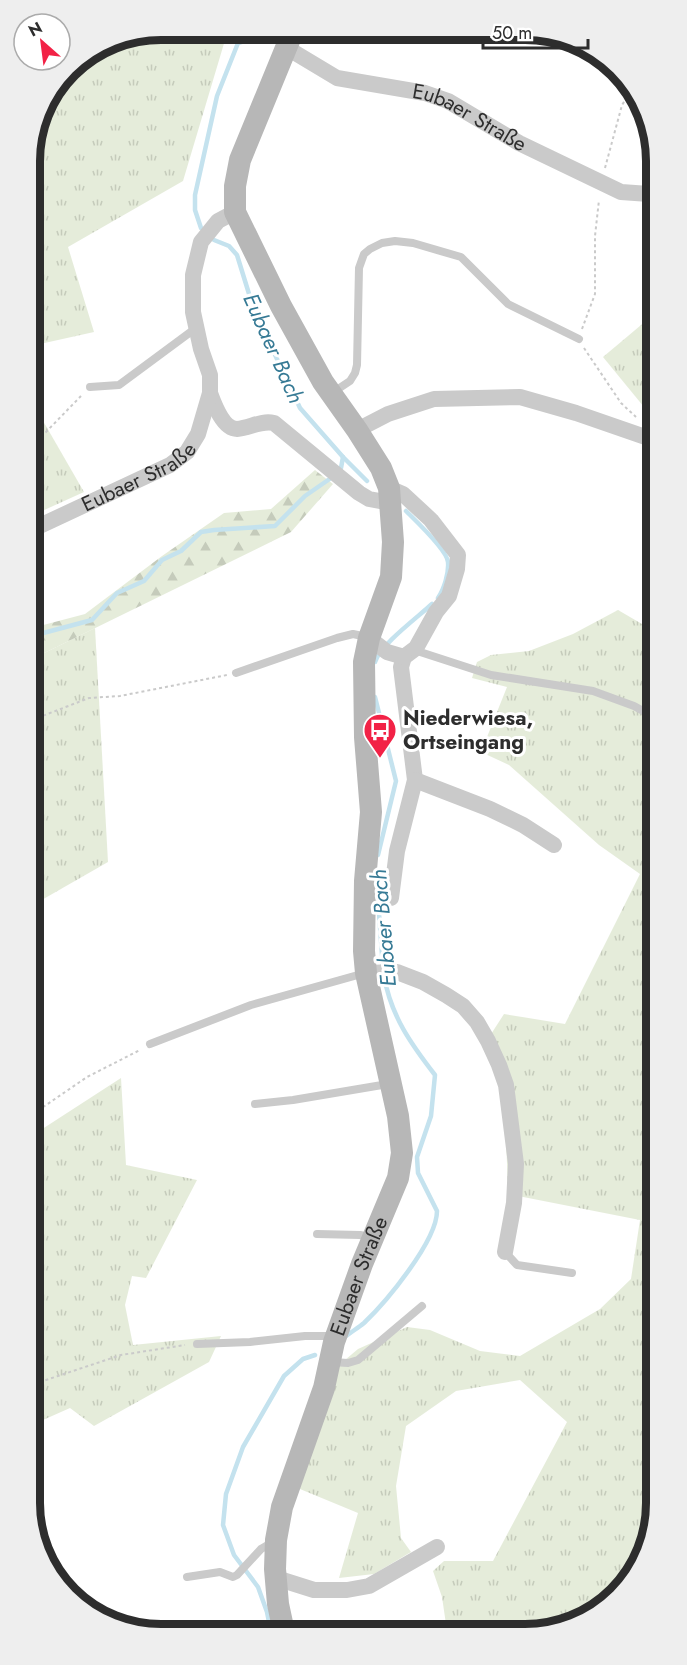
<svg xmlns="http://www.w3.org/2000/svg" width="687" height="1665" viewBox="0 0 687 1665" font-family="Jost,sans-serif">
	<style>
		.grass { fill: url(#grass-tufts) }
		.forest { fill: url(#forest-firs) }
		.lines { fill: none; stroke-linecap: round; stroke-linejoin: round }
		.stream { stroke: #c4e2ee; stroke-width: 4.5 }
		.path { stroke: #cacaca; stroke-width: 2; stroke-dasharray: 3 3; stroke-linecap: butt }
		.lane { stroke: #cacaca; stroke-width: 8 }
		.street { stroke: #cacaca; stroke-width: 16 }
		.secondary { stroke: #b7b7b7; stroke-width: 22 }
		.labels { text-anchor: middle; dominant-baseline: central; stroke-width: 6; stroke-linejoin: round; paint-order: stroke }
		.street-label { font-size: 21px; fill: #2d2d2d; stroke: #fff }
		.poi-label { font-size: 21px; font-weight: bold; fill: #2d2d2d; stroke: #fff; text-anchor: start }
		.water-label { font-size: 22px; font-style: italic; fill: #367a95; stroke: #fff }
		.rim { fill: none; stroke: #2d2d2d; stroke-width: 8 }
	</style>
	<defs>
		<pattern id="grass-tufts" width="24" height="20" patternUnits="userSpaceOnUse" patternTransform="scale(1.5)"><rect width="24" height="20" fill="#e5ecda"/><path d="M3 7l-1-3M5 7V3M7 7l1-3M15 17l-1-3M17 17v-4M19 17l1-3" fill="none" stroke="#c5cbbb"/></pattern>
		<pattern id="forest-firs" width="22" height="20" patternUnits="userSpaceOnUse" patternTransform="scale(1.5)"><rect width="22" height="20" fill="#e5ecda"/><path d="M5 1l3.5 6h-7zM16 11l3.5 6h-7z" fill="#c5cbbb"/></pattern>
	</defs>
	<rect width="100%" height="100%" fill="#fff"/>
	<g class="grass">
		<path d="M205,30H228L183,181L68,247L94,332L31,346L30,153L43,104L75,63L103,45L129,38Z"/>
		<path d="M653,315V418L603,357Z"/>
		<path d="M31,400L84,492L31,516Z"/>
		<path d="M618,610L654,631L655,1031L646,1035L655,1050L657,1512L625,1590L559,1631H447L442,1597L433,1571L444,1561H493L567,1422L520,1380L456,1391L406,1426L396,1486L401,1538L411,1552L374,1574L339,1578L358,1513L283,1482L319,1382L358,1349L407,1327L430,1330L480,1351L520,1356L600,1309L631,1279L640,1220L508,1194C507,1155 506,1108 495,1071C493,1062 488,1053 484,1045L504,1014L565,1024L640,874L599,845L509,765L481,752L507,687L472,678L477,662L491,655L529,651L573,634Z"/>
		<path d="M95,628L108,862L33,905L32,659Z"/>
		<path d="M121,1078L126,1165L197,1180L146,1278L132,1276L125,1305L133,1345L221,1336L209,1362L94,1426L70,1408L34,1424V1338L43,1330L34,1310L33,1135Z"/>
	</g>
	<path class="forest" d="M315,470L333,484L291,532L32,659V628L85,614L162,556L224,513L271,509Z"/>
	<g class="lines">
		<g class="stream">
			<path d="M201,228L195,210V195L217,96L238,43L277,31"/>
			<path d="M214,240L229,246L237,255L254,310L300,408L343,457L367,481"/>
			<path d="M341,468L343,457"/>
			<path d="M406,511C415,520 447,550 448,562C449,573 444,589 438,598"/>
			<path d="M32,636L92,620L117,593L144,581L162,560L181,551L201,532L214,530L275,526L305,496L331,478"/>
			<path d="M375,662C380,645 418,617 432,604"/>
			<path d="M375,697L396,781L378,855"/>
			<path d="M376,872L383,968"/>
			<path d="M345,1337C351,1332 358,1328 364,1323C386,1302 437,1241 437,1211L418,1173L417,1157L431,1116L435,1075C411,1044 391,1016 384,976"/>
			<path d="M271,1632L267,1612L258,1587L234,1555L223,1525L226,1494L243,1447L284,1376L303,1359L315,1355"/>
		</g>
		<g class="path">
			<path d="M605,168L622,105L631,91"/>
			<path d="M582,329L595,294V236L599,200"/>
			<path d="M584,348L621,403L636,417"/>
			<path d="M31,443L44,434L81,396"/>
			<path d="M32,720L89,698L120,696L227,675"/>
			<path d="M33,1114L87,1077L140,1050"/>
			<path d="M34,1384L121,1355L185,1345"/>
		</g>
		<g class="lane">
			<path d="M90,387L119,385L196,328"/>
			<path d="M332,393L350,381L355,373L357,365L359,268L364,254L370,249L382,243L395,241L413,243L461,257L508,304L579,339"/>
			<path d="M414,650L491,675L593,691L634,706L654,717"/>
			<path d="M236,673L337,638L353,634L367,637"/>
			<path d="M150,1044L251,1005L365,973"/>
			<path d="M255,1104L293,1100L388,1084"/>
			<path d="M317,1234L360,1235L373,1238"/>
			<path d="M505,1252L517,1265L572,1273"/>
			<path d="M197,1344L250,1342L305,1336H335"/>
			<path d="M332,1362L348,1363L358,1360L422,1306"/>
			<path d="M187,1577L220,1572L233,1577L237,1575L261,1549L273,1542"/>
		</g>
		<g class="street">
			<path id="s1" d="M287,48L337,78L425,93L448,101L519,143L621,192L649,194"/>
			<path d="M210,393C214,404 223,429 237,429C250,428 261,420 274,423L359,493L369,499L391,503"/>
			<path d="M357,430L388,414L434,399L520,397L576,413L654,440"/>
			<path d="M389,488L403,494L431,520L458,555L457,569L449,596L436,612L416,648L404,657L401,667L415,780L397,851L391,898"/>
			<path id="s2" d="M31,530L170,465L187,452L198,434L210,393V375L201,349L193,312V275L201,242L218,221L235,212"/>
			<path d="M369,638L387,652L404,657"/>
			<path d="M415,780L490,809L523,825L554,845"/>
			<path d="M366,973L397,972L423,982L446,995L463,1006L477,1022L488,1041L499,1065L506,1085L516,1164L514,1203L505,1252"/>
			<path d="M276,1578L314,1590H347L369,1586L437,1547"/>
		</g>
		<path class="secondary" id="s3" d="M284,1632L278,1604L275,1569L276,1540L282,1507L324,1388L334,1342L362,1264L398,1178L402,1153L398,1116L366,973L364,951L365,881L371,812L365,737L364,662L369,638L391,577L393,542L389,488L381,468L357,430L323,382L281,306L235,212V186L240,160L293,31"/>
	</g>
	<defs>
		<g id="bus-pin" transform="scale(1.725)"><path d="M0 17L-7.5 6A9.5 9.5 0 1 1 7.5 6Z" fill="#f22246" stroke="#fff"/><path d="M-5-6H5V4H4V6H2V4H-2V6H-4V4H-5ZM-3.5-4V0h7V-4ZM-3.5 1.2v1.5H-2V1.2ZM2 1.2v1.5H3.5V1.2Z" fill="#fff"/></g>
	</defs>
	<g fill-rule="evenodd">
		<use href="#bus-pin" x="380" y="730"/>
	</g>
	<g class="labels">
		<g class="street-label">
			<text stroke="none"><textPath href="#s1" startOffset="198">Eubaer Straße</textPath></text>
			<text stroke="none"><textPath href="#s2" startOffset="120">Eubaer Straße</textPath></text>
			<text stroke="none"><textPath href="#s3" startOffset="370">Eubaer Straße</textPath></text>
		</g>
		<g class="poi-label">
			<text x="403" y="718">Niederwiesa,<tspan x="403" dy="24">Ortseingang</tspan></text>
		</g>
		<g class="water-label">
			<text transform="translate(274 348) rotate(66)">Eubaer Bach</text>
			<text transform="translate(383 928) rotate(-95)">Eubaer Bach</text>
		</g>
	</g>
	<path d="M0 0H687V1665H0ZM161 40H525A121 121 0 0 1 646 161V1503A121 121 0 0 1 525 1624H161A121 121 0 0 1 40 1503V161A121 121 0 0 1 161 40Z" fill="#eee" fill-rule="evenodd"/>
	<path class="rim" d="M161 40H525A121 121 0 0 1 646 161V1503A121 121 0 0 1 525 1624H161A121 121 0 0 1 40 1503V161A121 121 0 0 1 161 40Z"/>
	<g transform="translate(42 42) rotate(332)"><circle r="28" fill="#ffffff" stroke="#ababab" stroke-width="1.5"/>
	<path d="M0-4.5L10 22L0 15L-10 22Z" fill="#f22246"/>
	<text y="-9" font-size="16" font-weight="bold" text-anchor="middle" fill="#2d2d2d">N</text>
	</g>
	<path d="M483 39v9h105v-9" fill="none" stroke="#2d2d2d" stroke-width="3"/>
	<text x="492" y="39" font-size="18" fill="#2d2d2d" stroke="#ffffff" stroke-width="4.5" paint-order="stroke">50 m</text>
</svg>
